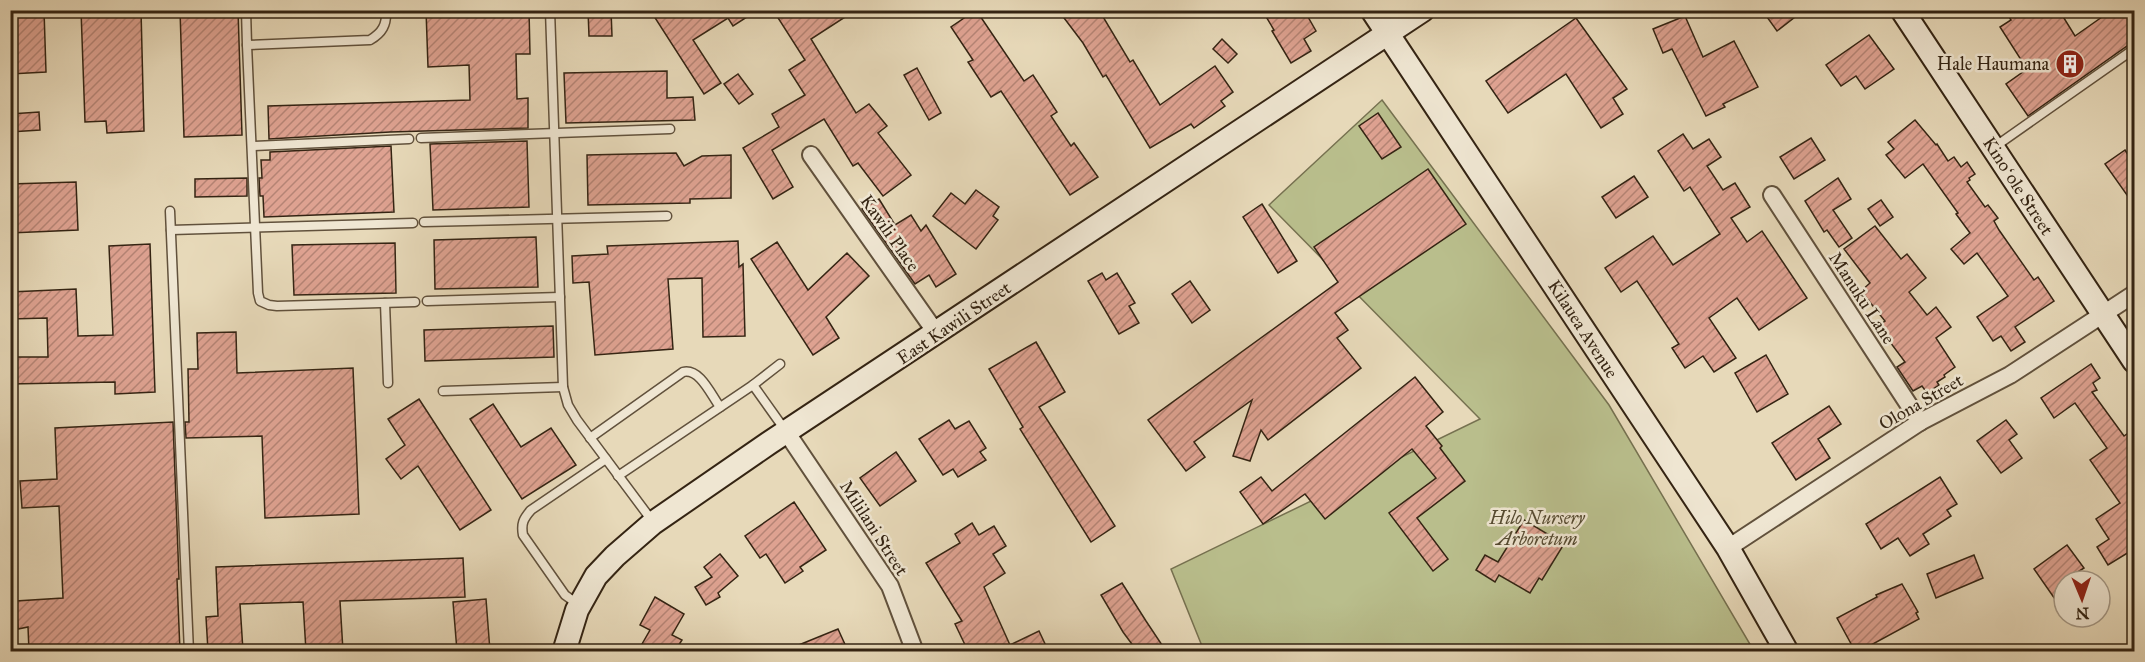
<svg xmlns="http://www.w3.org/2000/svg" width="2145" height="662" viewBox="0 0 2145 662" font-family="'IM FELL Great Primer',serif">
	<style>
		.garden { fill: #b9be8c; stroke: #767150; stroke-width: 1.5 }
		.building { fill: url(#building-hatch); stroke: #342413; stroke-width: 1.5 }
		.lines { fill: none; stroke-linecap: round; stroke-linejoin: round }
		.lane-casing { stroke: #61513c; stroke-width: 11 }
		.street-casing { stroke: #61513c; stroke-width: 20 }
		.secondary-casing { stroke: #342413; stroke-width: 26 }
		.lane { stroke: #efe6d2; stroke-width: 8 }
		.street { stroke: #efe6d2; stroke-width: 16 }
		.secondary { stroke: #efe6d2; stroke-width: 22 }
		.labels { text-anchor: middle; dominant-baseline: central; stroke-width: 5; stroke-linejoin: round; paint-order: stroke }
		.poi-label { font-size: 18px; fill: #342413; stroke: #efe6d2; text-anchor: end }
		.street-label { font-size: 18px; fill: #342413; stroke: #efe6d2 }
		.park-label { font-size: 18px; font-style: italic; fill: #554a31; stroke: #efe6d2 }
	</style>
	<defs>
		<pattern id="building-hatch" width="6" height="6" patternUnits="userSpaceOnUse" patternTransform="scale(1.5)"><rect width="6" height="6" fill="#dea291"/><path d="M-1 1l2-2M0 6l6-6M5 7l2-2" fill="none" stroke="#b58475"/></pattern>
	</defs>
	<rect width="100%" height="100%" fill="#e7d9b9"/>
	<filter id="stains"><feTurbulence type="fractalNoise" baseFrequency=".00333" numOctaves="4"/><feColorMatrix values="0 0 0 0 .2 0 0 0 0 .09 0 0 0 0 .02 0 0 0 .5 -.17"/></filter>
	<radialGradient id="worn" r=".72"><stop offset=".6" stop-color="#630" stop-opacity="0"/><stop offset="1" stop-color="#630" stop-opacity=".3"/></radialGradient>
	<path class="garden" d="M1382,100L1609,405L1754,651H1204L1171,569L1480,419L1269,205Z"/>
	<g class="building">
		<path d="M10,10H44L46,72L10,74Z"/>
		<path d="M81,10H141L144,131L107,133L106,121L85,122Z"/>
		<path d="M180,10H238L242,135L184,137Z"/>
		<path d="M426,10H529L530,54H516L517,99L528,98V128L390,132L269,139L268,106L470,100L469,65L428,67Z"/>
		<path d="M588,10H611L612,36H589Z"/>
		<path d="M650,10H668L672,17L682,10H758L733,26L728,18L693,40L721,83L704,94Z"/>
		<path d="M773,10H856L811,39L856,113L869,104L887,126L878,133L911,175L883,196L858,163L853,166L824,119L772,150L793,187L773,199L743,148L779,127L772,114L805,95L789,70L805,60Z"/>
		<path d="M976,10L1024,81L1033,75L1057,112L1051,116L1071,146L1074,143L1098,177L1070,195L1001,91L991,97L968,62L973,60L951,27Z"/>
		<path d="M1058,10H1099L1130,62L1133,60L1160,105L1215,66L1233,92L1221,101L1225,106L1194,128L1191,124L1150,148L1106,75L1103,77L1083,43Z"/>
		<path d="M1262,10H1304L1316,31L1304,39L1311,51L1291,63L1272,31L1274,30Z"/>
		<path d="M1762,10H1804L1777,31Z"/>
		<path d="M2005,10H2059L2075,36L2112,10H2134V43L2130,44L2028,116L2006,84L2027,69L2000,27L2011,20Z"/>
		<path d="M1685,16L1703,57L1734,41L1758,87L1723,104L1725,107L1706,116L1672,49L1663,53L1653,29Z"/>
		<path d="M1576,18L1627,89L1613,98L1623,114L1601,128L1566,74L1508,113L1486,81Z"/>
		<path d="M1869,35L1894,69L1865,89L1856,76L1841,86L1826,65Z"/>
		<path d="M1222,39L1237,54L1228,63L1213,49Z"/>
		<path d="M917,68L941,113L929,120L904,75Z"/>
		<path d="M667,71V98L693,97L695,120L566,123L564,73Z"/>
		<path d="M738,74L753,94L739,104L724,84Z"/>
		<path d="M39,112L40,130L10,132V114Z"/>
		<path d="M1378,113L1401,147L1382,159L1359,126Z"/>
		<path d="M1915,120L1936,145L1937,144L1948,161L1954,157L1961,167L1967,162L1975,174L1969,178L1970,180L1967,182L1985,207L1988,205L1998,218L1994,221L1999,230L2034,280L2038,277L2054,301L2015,327L2025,342L2011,351L2001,336L1993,341L1977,317L2008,296L1977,253L1964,264L1951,249L1970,233L1956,214L1958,213L1923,164L1905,178L1886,155L1894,149L1888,142Z"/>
		<path d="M1683,134L1693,149L1709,139L1721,157L1707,166L1723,190L1735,183L1750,207L1731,218L1747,242L1762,231L1807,298L1759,330L1737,298L1709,318L1736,358L1714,372L1703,356L1685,368L1672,348L1679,344L1637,281L1621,292L1605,268L1653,236L1673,265L1720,234L1690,187L1684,191L1658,151Z"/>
		<path d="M1811,138L1825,160L1794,179L1780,157Z"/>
		<path d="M527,141L529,207L433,210L430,144Z"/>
		<path d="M391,146L394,212L264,217L263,196H260L259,178H262L261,160H270V152Z"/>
		<path d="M2125,150L2134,164V205L2105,164Z"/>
		<path d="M676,153L684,166L702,156L731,155V198L690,199V203L588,205L587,155Z"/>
		<path d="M1428,169L1466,224L1335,313L1348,330L1337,338L1361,368L1268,440L1261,430L1250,461L1233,456L1252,400L1194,442L1205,457L1186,471L1148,420L1338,282L1314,247Z"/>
		<path d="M1634,176L1648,197L1616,218L1602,197Z"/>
		<path d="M247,178V196L195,197V179Z"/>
		<path d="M1838,178L1851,199L1833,210L1852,238L1839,247L1827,230L1824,232L1805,201Z"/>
		<path d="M76,182L78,230L10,233V184Z"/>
		<path d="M976,190L999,207L993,216L998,220L976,249L933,216L951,193L965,204Z"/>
		<path d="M879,199L895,225L911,215L921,231L926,225L956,274L936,287L929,275L915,284L862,209Z"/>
		<path d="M1881,200L1893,217L1880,226L1868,209Z"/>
		<path d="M1262,204L1297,261L1278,273L1243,217Z"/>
		<path d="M1875,226L1901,259L1907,254L1926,278L1909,292L1927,315L1936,307L1951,327L1936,338L1955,367L1944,375L1945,377L1937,382L1939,385L1927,393L1922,386L1913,391L1897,367L1905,362L1878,326L1885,321L1861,291L1870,283L1844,249Z"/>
		<path d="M536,237L538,287L435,289L434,240Z"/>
		<path d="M738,241L739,267L743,264L745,336L703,337L702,278L668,279L673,349L595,355L589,282L573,283L572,256L608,254L607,246Z"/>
		<path d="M777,242L808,290L847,253L869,276L826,317L839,338L813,355L751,259Z"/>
		<path d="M395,243L396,293L294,295L292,245Z"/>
		<path d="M150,244L155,392L115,394V382L10,384V357H48L47,318L10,319V292L76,289L78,336L113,335L109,246Z"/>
		<path d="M1102,273L1106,280L1117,273L1135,303L1129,306L1139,323L1119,334L1088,281Z"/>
		<path d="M1190,281L1210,310L1192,323L1172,294Z"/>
		<path d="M553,326L554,357L425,361L424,330Z"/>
		<path d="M236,332L237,373L353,368L359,514L265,518L262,436L186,438L185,422H189L188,369H198L197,333Z"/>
		<path d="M1036,342L1065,392L1039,407L1115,526L1091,542L1020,429L1023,427L989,369Z"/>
		<path d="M1766,355L1788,394L1757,412L1735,373Z"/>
		<path d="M2091,364L2100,378L2093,383L2097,390L2092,392L2124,436L2134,429V549L2108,565L2097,547L2109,539L2096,519L2120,503L2090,460L2107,448L2075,403L2054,418L2041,398Z"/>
		<path d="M1415,377L1443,412L1426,426L1442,446L1440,448L1465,481L1417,518L1448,559L1433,571L1389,513L1436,478L1412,449L1325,519L1305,494L1263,524L1240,492L1261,477L1272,491Z"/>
		<path d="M419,399L491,510L460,530L418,466L401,479L386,459L405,445L388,419Z"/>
		<path d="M493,404L521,447L551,428L576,465L522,499L470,419Z"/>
		<path d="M1829,406L1841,424L1818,439L1830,458L1796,480L1772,443Z"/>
		<path d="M949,420L955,429L969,421L986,448L980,452L986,460L958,477L953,469L943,475L919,439Z"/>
		<path d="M2006,420L2017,434L2009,440L2022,458L2001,473L1977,441Z"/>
		<path d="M173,422L179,579H177L180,651H29L28,627L18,629L16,601L63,598L59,506L22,508L20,481L57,479L55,428Z"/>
		<path d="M896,452L916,481L880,506L860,478Z"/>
		<path d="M1940,477L1957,504L1947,510L1951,516L1923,534L1929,544L1910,556L1898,538L1881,549L1866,524Z"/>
		<path d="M794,502L826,550L800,567L803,571L785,583L766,554L760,558L745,536Z"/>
		<path d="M1524,520L1564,544L1542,580L1539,578L1530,593L1499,575L1495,582L1476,570L1485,555L1498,562Z"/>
		<path d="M972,523L979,535L994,526L1006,546L993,554L1005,573L984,587L1010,645L1039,631L1046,646L1035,651H968L955,624L962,621L926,563L960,543L955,534Z"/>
		<path d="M2067,545L2084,568L2064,581V612L2034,569Z"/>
		<path d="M720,554L738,576L718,593L720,597L706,605L695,587L712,577L704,567Z"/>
		<path d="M1974,555L1983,578L1936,598L1927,574Z"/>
		<path d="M463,558L465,597L340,601L343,651H306L303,602L240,604L243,651H208L206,617L218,616L216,567Z"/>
		<path d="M1122,583L1146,621L1166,651H1137L1123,632L1101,595Z"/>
		<path d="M1902,584L1918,612L1916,613L1919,619L1860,651H1855L1837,618L1877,597L1876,595Z"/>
		<path d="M655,597L684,614L672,635L682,640L675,651H638L650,630L640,625Z"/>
		<path d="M486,599L490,651H457L453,602Z"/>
		<path d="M838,629L848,651H784Z"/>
	</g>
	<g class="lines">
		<g class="lane-casing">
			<g id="lane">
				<path d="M246,10L247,45L370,40C382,33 387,25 386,10"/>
				<path d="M550,10L563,387L568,405L577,420L653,522"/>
				<path d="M247,45L258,293L260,301L269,305L277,306L415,302"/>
				<path d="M421,138L670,129"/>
				<path d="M252,146L409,139"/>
				<path d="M1993,148L2134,49"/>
				<path d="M170,211L189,652"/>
				<path d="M424,222L667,216"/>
				<path d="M171,230L413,223"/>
				<path d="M427,301L560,297"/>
				<path d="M385,303L388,383"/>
				<path d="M780,364L753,385L785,430"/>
				<path d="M443,391L563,387"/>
				<path d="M590,438L683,372C700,368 711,395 720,407"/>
				<path d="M618,476L753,385"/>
				<path d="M579,605L565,595L523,535C521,524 523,519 531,510L606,459"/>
			</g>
		</g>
		<g class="street-casing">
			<g id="street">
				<path d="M811,155L937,334"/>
				<path d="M1772,195L1920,422"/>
				<path d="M787,433L890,586L915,652"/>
				<path d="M1728,548L1920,422L2010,375L2134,294"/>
			</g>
		</g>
		<g class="secondary-casing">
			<g id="secondary">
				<path d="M1372,10L1728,548L1787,652"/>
				<path d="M1902,10L2134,361"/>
				<path d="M564,652L577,610L596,576L615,556L653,523L769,443L1423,10"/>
			</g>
		</g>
		<use href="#lane" class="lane"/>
		<use href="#street" class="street"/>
		<use href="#secondary" class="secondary"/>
	</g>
	<defs>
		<g id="building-disc" transform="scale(1.5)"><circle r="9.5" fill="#8f2418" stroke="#efe6d2"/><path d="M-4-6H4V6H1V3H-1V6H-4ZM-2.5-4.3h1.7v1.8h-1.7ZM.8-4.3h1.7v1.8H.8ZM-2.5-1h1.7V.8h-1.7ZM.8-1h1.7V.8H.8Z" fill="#fff"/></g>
	</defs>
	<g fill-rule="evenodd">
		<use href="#building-disc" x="2070" y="64"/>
	</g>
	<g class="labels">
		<g class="poi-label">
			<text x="2049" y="64">Hale Haumana</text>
		</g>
		<g class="street-label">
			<text transform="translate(2018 186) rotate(57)">Kinoʻole Street</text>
			<text transform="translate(890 233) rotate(55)">Kawili Place</text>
			<text transform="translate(1862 298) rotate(57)">Manuku Lane</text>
			<text transform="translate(954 323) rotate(-34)">East Kawili Street</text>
			<text transform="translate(1583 329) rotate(57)">Kilauea Avenue</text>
			<text transform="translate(1921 402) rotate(-30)">Olona Street</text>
			<text transform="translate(874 528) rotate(57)">Mililani Street</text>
		</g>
		<g class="park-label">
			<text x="1537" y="518">Hilo Nursery<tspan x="1537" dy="21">Arboretum</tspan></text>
		</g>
	</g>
	<rect width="2145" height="662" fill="none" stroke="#e7d9b9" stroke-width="36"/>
	<rect x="12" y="12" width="2121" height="638" fill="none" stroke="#342413" stroke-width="3"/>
	<rect x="18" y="18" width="2109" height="626" fill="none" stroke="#342413" stroke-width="1.5"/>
	<g transform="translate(2082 599) rotate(178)"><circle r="28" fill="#efe6d2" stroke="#a49886" stroke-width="1.5"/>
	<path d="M0-4.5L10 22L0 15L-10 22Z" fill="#8f2418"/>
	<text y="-9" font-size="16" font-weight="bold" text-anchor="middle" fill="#342413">N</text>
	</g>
	<rect width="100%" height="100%" filter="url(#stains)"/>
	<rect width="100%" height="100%" fill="url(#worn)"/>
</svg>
